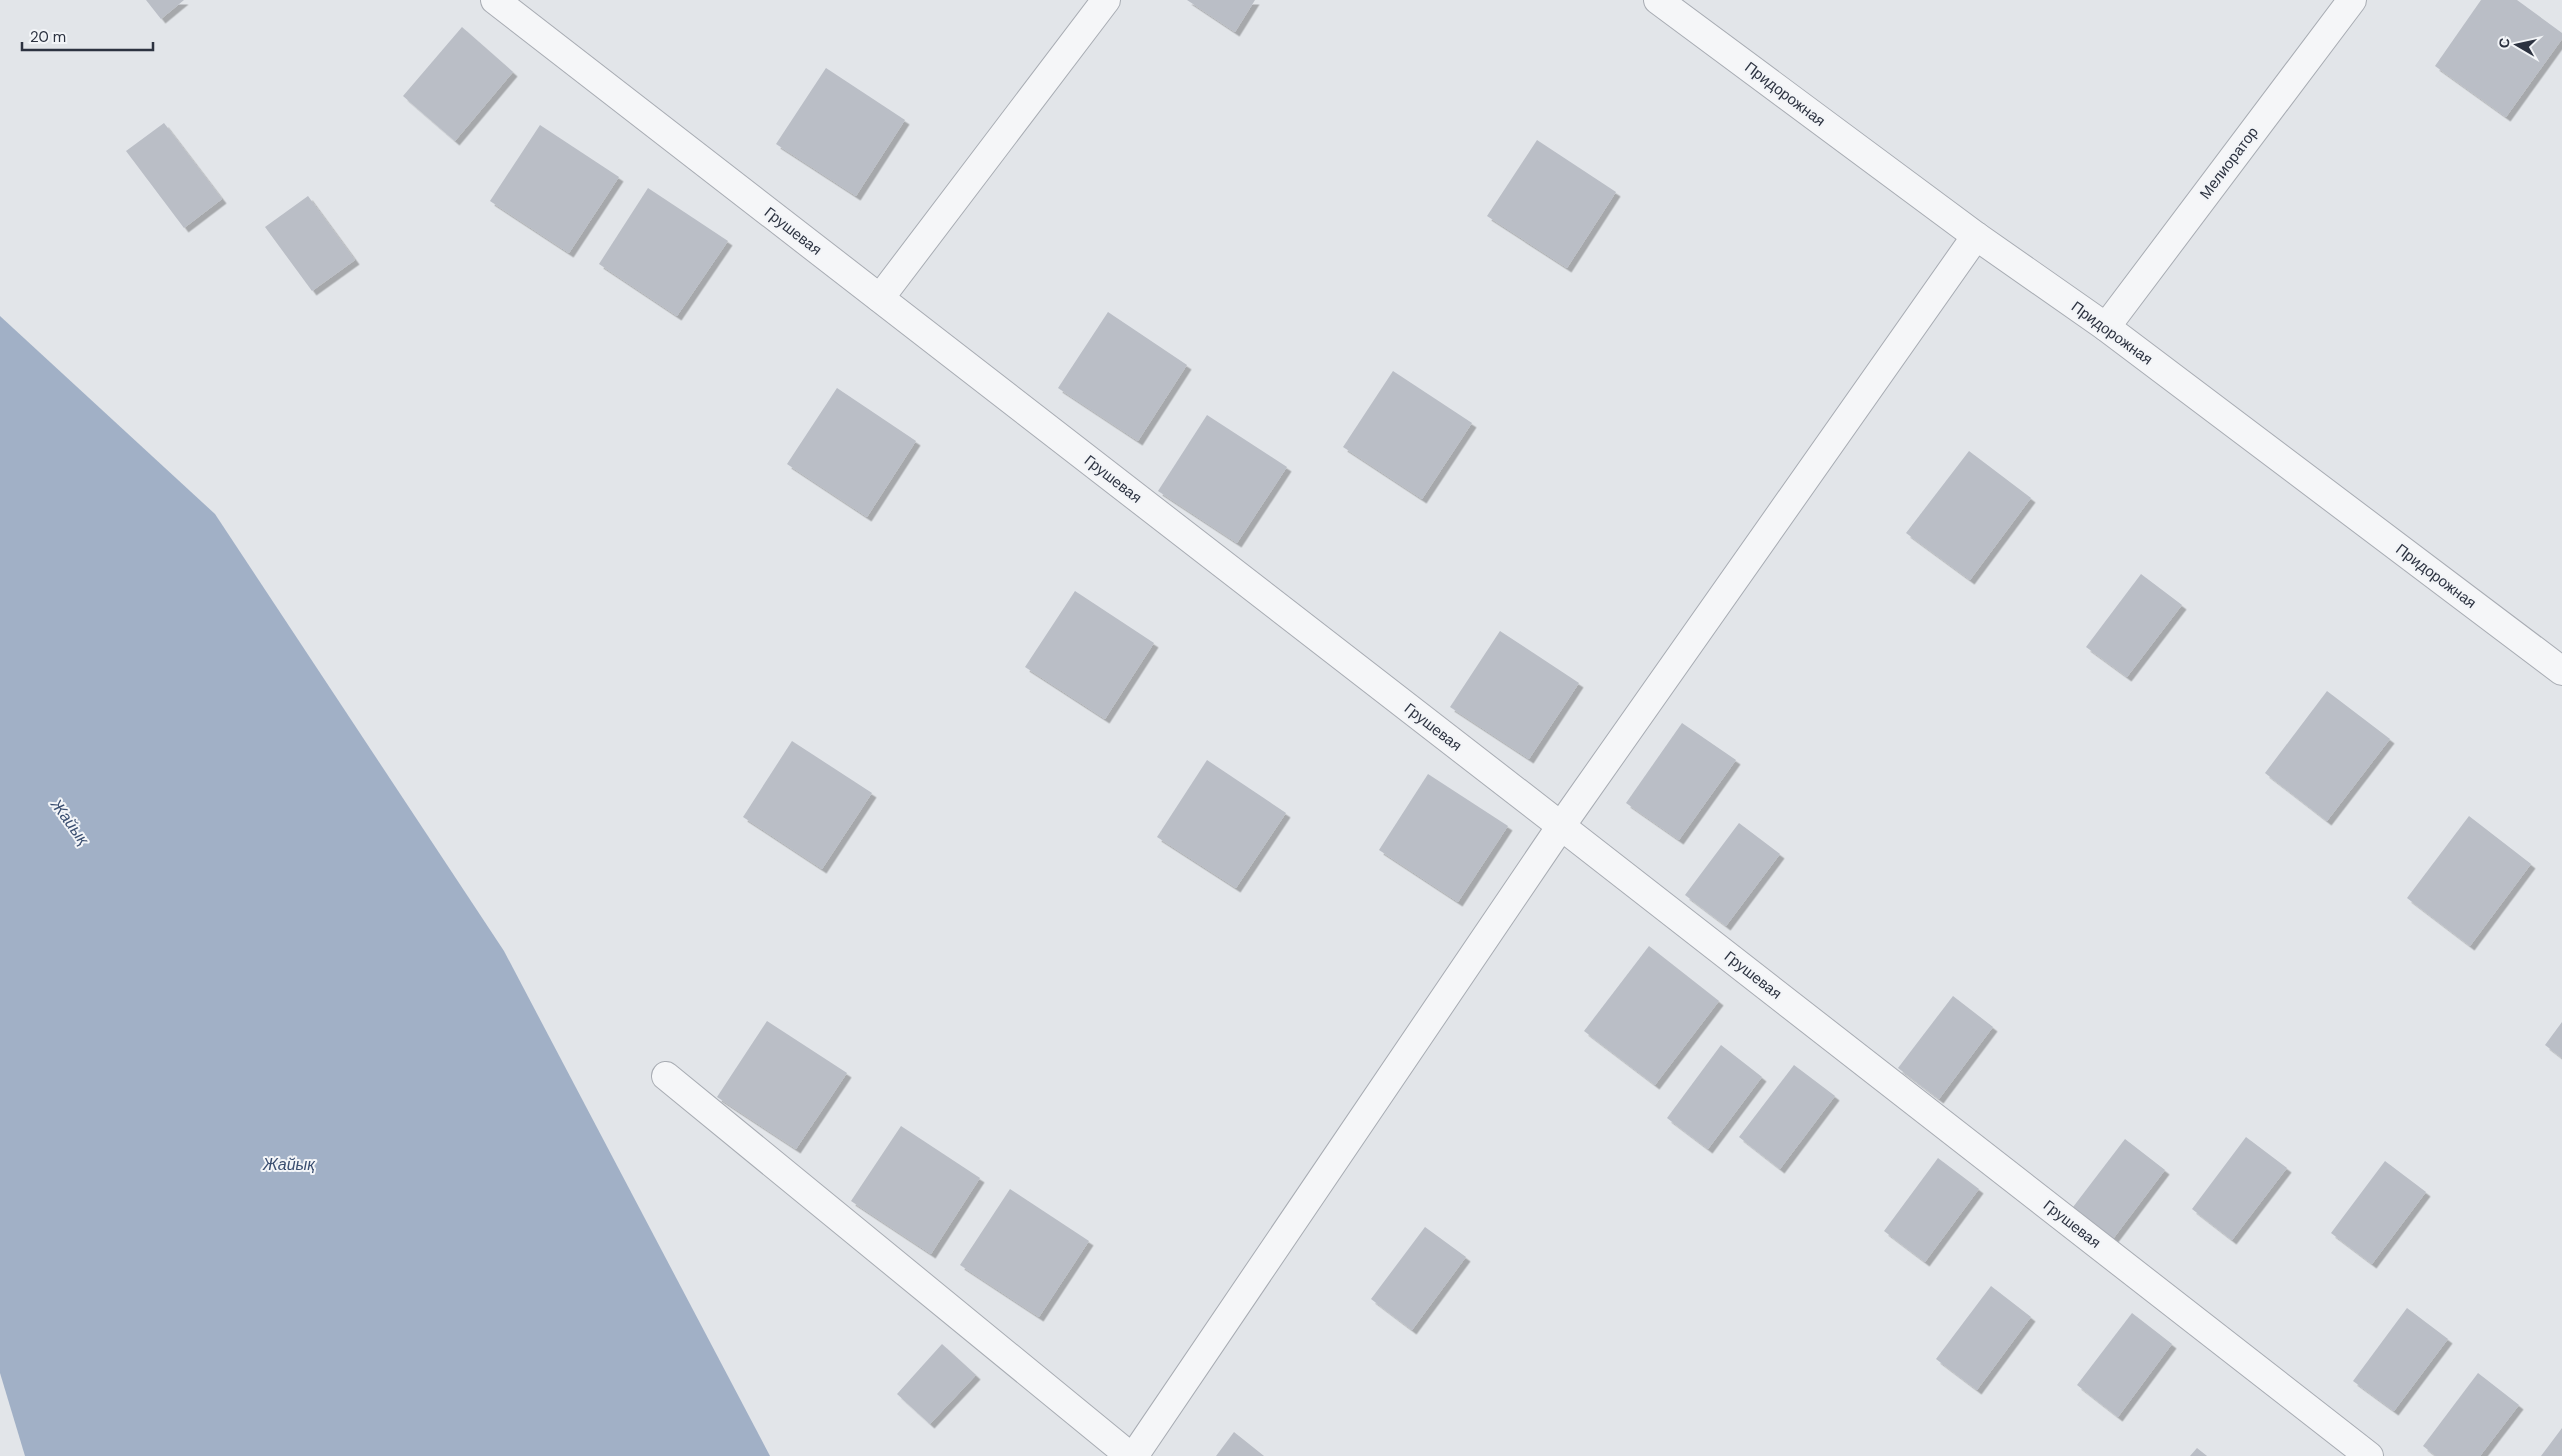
<svg xmlns="http://www.w3.org/2000/svg" width="2562" height="1456" viewBox="0 0 2562 1456" font-family="'DM Sans',sans-serif">
	<style>
		.water { fill: #a1b0c6 }
		.building { fill: #babec6; filter: url(#shadow) }
		.lines { fill: none; stroke-linecap: round; stroke-linejoin: round }
		.minor-casing { stroke: #a8acb3; stroke-width: 30 }
		.minor { stroke: #f5f6f8; stroke-width: 28 }
		.labels { text-anchor: middle; dominant-baseline: central; stroke-width: 4; stroke-linejoin: round; paint-order: stroke }
		.street-label { font-size: 15px; fill: #2c3240; stroke: #f2f4f7 }
		.water-label { font-size: 16px; font-style: italic; fill: #3a4e70; stroke: #f2f4f7 }
	</style>
	<defs>
		<filter id="shadow"><feDropShadow dx="4.5" dy="4.5" stdDeviation="0" flood-color="#0004"/></filter>
	</defs>
	<rect width="100%" height="100%" fill="#e2e5e9"/>
	<path class="water" d="M0,316L215,514L504,951L770,1456H25L0,1373Z"/>
	<g class="building">
		<path d="M146,0H184L161,19Z"/>
		<path d="M1187,0H1255L1235,32Z"/>
		<path d="M2481,0H2517L2562,33V39L2506,117L2435,66Z"/>
		<path d="M462,27L513,72L455,141L403,96Z"/>
		<path d="M826,68L905,120L856,196L776,144Z"/>
		<path d="M164,123L222,199L184,228L126,151Z"/>
		<path d="M540,125L619,177L569,253L490,201Z"/>
		<path d="M1537,140L1616,192L1567,268L1487,216Z"/>
		<path d="M648,188L728,241L677,316L599,264Z"/>
		<path d="M308,196L355,260L312,291L265,227Z"/>
		<path d="M1108,312L1187,365L1138,441L1058,388Z"/>
		<path d="M1393,371L1472,423L1422,499L1343,447Z"/>
		<path d="M837,388L916,441L867,517L787,464Z"/>
		<path d="M1207,415L1287,467L1237,543L1158,491Z"/>
		<path d="M1969,451L2031,498L1970,580L1906,533Z"/>
		<path d="M2141,574L2182,605L2127,677L2086,647Z"/>
		<path d="M1075,591L1154,643L1105,719L1025,667Z"/>
		<path d="M1500,631L1579,683L1529,759L1450,707Z"/>
		<path d="M2327,691L2390,739L2327,821L2265,773Z"/>
		<path d="M1682,723L1736,760L1679,840L1626,803Z"/>
		<path d="M792,741L872,793L822,869L743,817Z"/>
		<path d="M1207,760L1286,813L1236,888L1157,837Z"/>
		<path d="M1428,774L1508,826L1458,902L1379,850Z"/>
		<path d="M2469,816L2531,864L2470,946L2407,898Z"/>
		<path d="M1739,823L1780,854L1726,926L1685,895Z"/>
		<path d="M1649,946L1719,1001L1655,1085L1584,1031Z"/>
		<path d="M1953,996L1993,1027L1939,1099L1898,1068Z"/>
		<path d="M767,1021L847,1073L796,1149L717,1097Z"/>
		<path d="M2562,1022V1058L2545,1045Z"/>
		<path d="M1721,1045L1762,1077L1708,1149L1667,1118Z"/>
		<path d="M1794,1065L1835,1096L1780,1169L1739,1137Z"/>
		<path d="M901,1126L980,1178L931,1254L851,1201Z"/>
		<path d="M2246,1137L2287,1168L2232,1240L2192,1209Z"/>
		<path d="M2125,1139L2165,1170L2110,1243L2070,1211Z"/>
		<path d="M1938,1158L1979,1189L1925,1262L1884,1231Z"/>
		<path d="M2385,1161L2426,1192L2372,1264L2331,1233Z"/>
		<path d="M1010,1189L1089,1241L1039,1317L960,1265Z"/>
		<path d="M1425,1227L1466,1257L1412,1330L1371,1299Z"/>
		<path d="M1991,1286L2031,1317L1977,1390L1936,1359Z"/>
		<path d="M2407,1308L2448,1339L2394,1411L2353,1381Z"/>
		<path d="M2132,1313L2172,1344L2118,1417L2077,1385Z"/>
		<path d="M942,1344L976,1375L930,1424L897,1394Z"/>
		<path d="M2478,1373L2519,1405L2480,1456H2436L2423,1446Z"/>
		<path d="M2562,1428V1456H2541Z"/>
		<path d="M1234,1432L1264,1456H1216Z"/>
		<path d="M2197,1448L2207,1456H2190Z"/>
	</g>
	<g class="lines">
		<g class="minor-casing">
			<g id="minor">
				<path d="M495,0L1561,826L2369,1456"/>
				<path d="M1658,0L1976,236L2106,327L2562,671"/>
				<path d="M880,298L1106,0"/>
				<path d="M2106,327L2352,0"/>
				<path d="M666,1076L1130,1456"/>
				<path d="M1134,1456L1561,826L1976,236"/>
			</g>
		</g>
		<use href="#minor" class="minor"/>
	</g>
	<g class="labels">
		<g class="street-label">
			<text transform="translate(1785 94) rotate(37)">Придорожная</text>
			<text transform="translate(2229 163) rotate(-53)">Мелиоратор</text>
			<text transform="translate(793 231) rotate(38)">Грушевая</text>
			<text transform="translate(2112 333) rotate(36)">Придорожная</text>
			<text transform="translate(1113 479) rotate(38)">Грушевая</text>
			<text transform="translate(2436 576) rotate(37)">Придорожная</text>
			<text transform="translate(1433 727) rotate(38)">Грушевая</text>
			<text transform="translate(1753 975) rotate(38)">Грушевая</text>
			<text transform="translate(2072 1224) rotate(38)">Грушевая</text>
		</g>
		<g class="water-label">
			<text transform="translate(70 822) rotate(54)">Жайық</text>
			<text x="289" y="1164">Жайық</text>
		</g>
	</g>
	<g transform="translate(2517 45) rotate(279)" stroke="#f2f4f7" stroke-width="4" paint-order="stroke">
	<path d="M0-4L9 19L0 12L-9 19Z" fill="#2c3240"/>
	<text y="-8" font-size="14" font-weight="bold" text-anchor="middle" fill="#2c3240">С</text>
	</g>
	<path d="M22 42v8h131v-8" fill="none" stroke="#2c3240" stroke-width="2.5"/>
	<text x="30" y="42" font-size="15" fill="#2c3240" stroke="#f2f4f7" stroke-width="4" paint-order="stroke">20 m</text>
</svg>
